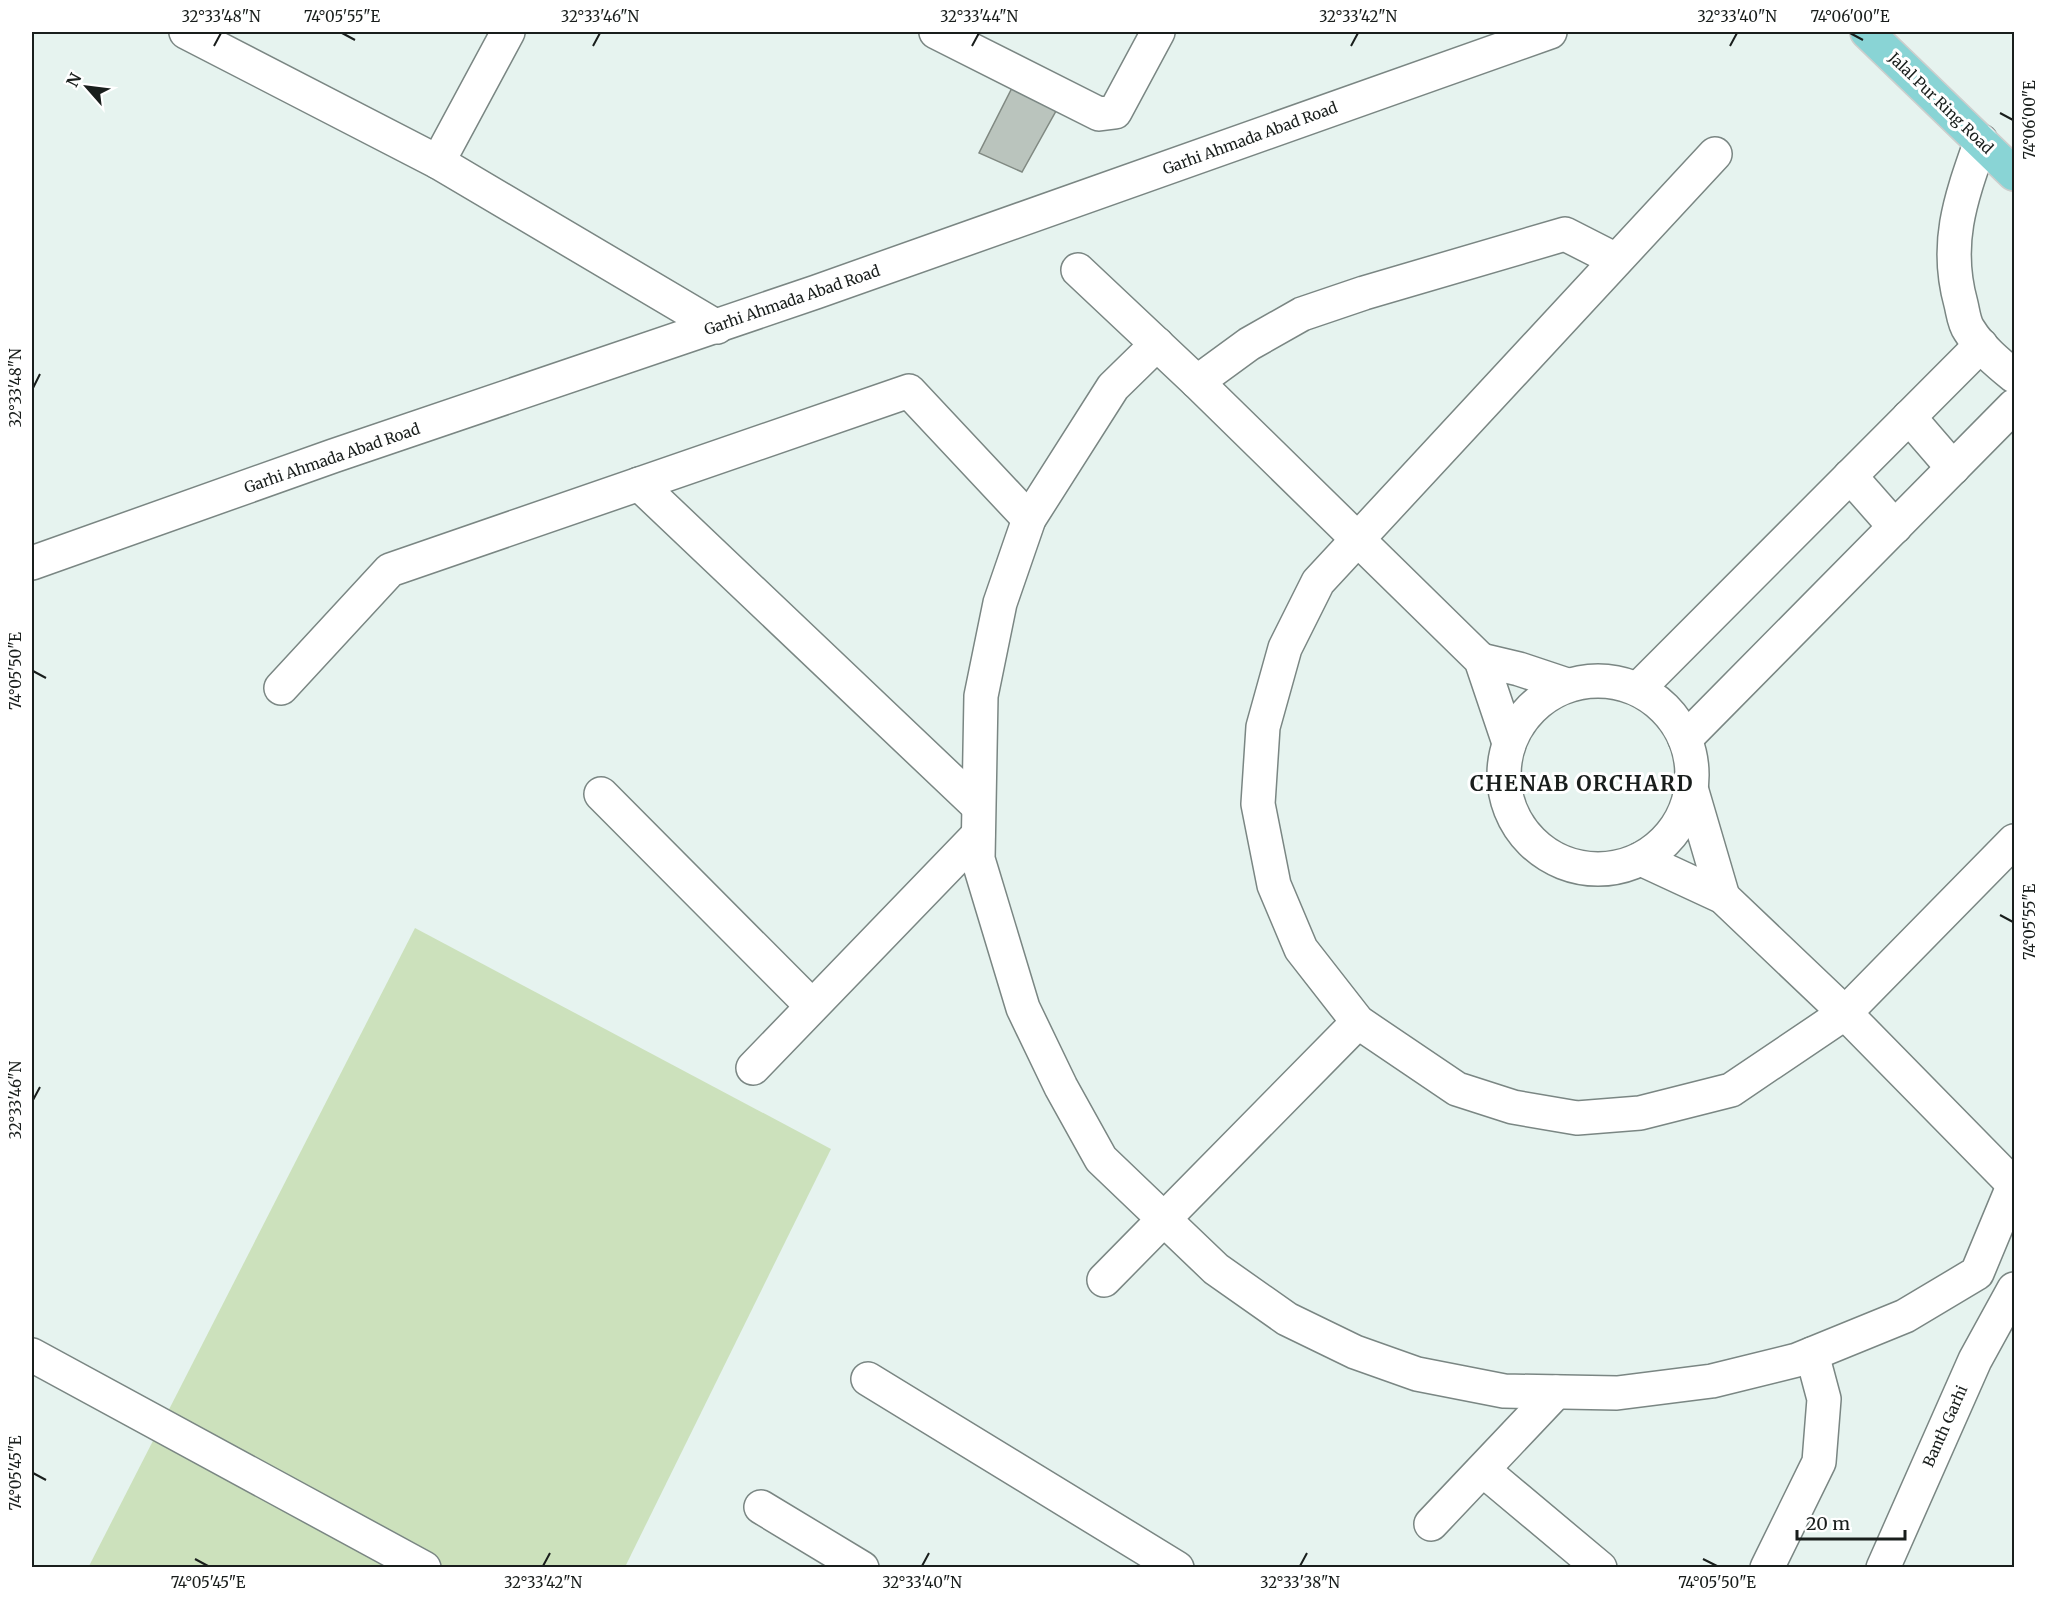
<svg xmlns="http://www.w3.org/2000/svg" width="2046" height="1599" viewBox="0 0 2046 1599" font-family="Merriweather,serif">
	<style>
		.green { fill: #cce1bc }
		.building { fill: #bac4bd; stroke: #808982; stroke-width: 1.5 }
		.lines { fill: none; stroke-linecap: round; stroke-linejoin: round }
		.minor-casing { stroke: #7a8683; stroke-width: 36 }
		.major-casing { stroke: #cccecd; stroke-width: 36 }
		.minor { stroke: #fff; stroke-width: 33 }
		.major { stroke: #89d4d5; stroke-width: 33 }
		.ticks { fill: none; stroke: #191e1c; stroke-width: 2 }
		.labels { text-anchor: middle; dominant-baseline: central; stroke-width: 6; stroke-linejoin: round; paint-order: stroke }
		.street-label { font-size: 15px; fill: #191e1c; stroke: #fff }
		.district-label { font-size: 21px; font-weight: bold; letter-spacing: 1.5px; fill: #191e1c; stroke: #fff }
		.neatline { fill: none; stroke: #191e1c; stroke-width: 2 }
		.ticks-label { font-size: 15px; text-anchor: middle; fill: #191e1c }
	</style>
	<rect width="100%" height="100%" fill="#e6f3ef"/>
	<path class="green" d="M415,928L831,1149L625,1567L88,1568Z"/>
	<path class="building" d="M1016,80L1061,102L1022,172L979,153Z"/>
	<g class="lines">
		<g class="minor-casing">
			<g id="minor">
				<path d="M186,32L438,162"/>
				<path d="M508,32L438,162L717,327"/>
				<path d="M936,32L1099,114L1115,112L1158,32"/>
				<path d="M1981,141C1961,198 1944,243 1961,304C1963,312 1964,323 1969,330C1980,348 1998,363 2014,376"/>
				<path d="M1715,154L1318,582L1285,648L1263,727L1258,804L1274,885L1301,949L1358,1022L1457,1089L1513,1107L1577,1118L1640,1113L1731,1090L1845,1013L2014,841"/>
				<path d="M1078,270L1197,382L1481,660L1509,743"/>
				<path d="M1157,344L1113,387L1029,519L1000,603L981,696L978,859L1023,1008L1061,1087L1101,1159L1216,1269L1287,1319L1355,1352L1417,1374L1504,1391L1617,1393L1712,1381L1797,1360L1905,1316L1977,1273L2014,1184"/>
				<path d="M1197,382L1249,344L1302,314L1364,293L1565,234L1616,260"/>
				<path d="M1909,417L1953,468"/>
				<path d="M1850,476L1895,527"/>
				<path d="M639,484L977,805"/>
				<path d="M32,563L333,456L816,292L1550,32"/>
				<path d="M1481,660L1519,669L1567,685"/>
				<circle cx="1598" cy="775" r="94"/>
				<path d="M281,688L390,570L909,391L1029,519"/>
				<path d="M1638,689L1981,345"/>
				<path d="M1685,739L2014,406"/>
				<path d="M1691,788L1723,897"/>
				<path d="M601,794L812,1006"/>
				<path d="M1641,859L1723,897L1845,1013L2014,1185"/>
				<path d="M753,1068L978,835"/>
				<path d="M1104,1280L1358,1022"/>
				<path d="M32,1355L424,1568"/>
				<path d="M868,1379L1177,1568"/>
				<path d="M1483,1470L1600,1568"/>
				<path d="M761,1507L862,1568"/>
				<path d="M1431,1524L1556,1392"/>
				<path d="M1767,1568L1819,1462L1824,1399L1812,1354"/>
				<path d="M1883,1568L1975,1360L2014,1289"/>
			</g>
		</g>
		<g class="major-casing">
			<path id="major" d="M1867,32L2014,174"/>
		</g>
		<use href="#minor" class="minor"/>
		<use href="#major" class="major"/>
	</g>
	<path class="ticks" d="M342,33L355,40M1850,33L1863,40M214,46L221,33M593,46L600,33M972,46L979,33M1351,46L1358,33M1730,46L1737,33M2000,113L2013,120M33,388L40,374M33,671L46,678M2000,915L2013,922M33,1100L40,1087M33,1473L46,1480M195,1559L208,1566M1703,1559L1717,1566M543,1566L550,1553M922,1566L929,1553M1300,1566L1307,1553"/>
	<g class="labels">
		<g class="street-label">
			<text transform="translate(1941 103) rotate(44)">Jalal Pur Ring Road</text>
			<text transform="translate(1250 138) rotate(-20)">Garhi Ahmada Abad Road</text>
			<text transform="translate(792 300) rotate(-19)">Garhi Ahmada Abad Road</text>
			<text transform="translate(332 458) rotate(-19)">Garhi Ahmada Abad Road</text>
			<text transform="translate(1945 1426) rotate(-66)">Banth Garhi</text>
		</g>
		<g class="district-label">
			<text x="1582" y="783">CHENAB ORCHARD</text>
		</g>
	</g>
	<rect width="2046" height="1599" fill="none" stroke="#ffffff" stroke-width="66"/>
	<g transform="translate(87 87) rotate(298)" stroke="#ffffff" stroke-width="4.5" paint-order="stroke">
	<path d="M0-4.5L10 22L0 15L-10 22Z" fill="#191e1c"/>
	<text y="-9" font-size="16" font-weight="bold" text-anchor="middle" fill="#191e1c">N</text>
	</g>
	<path d="M1797 1530v9h108v-9" fill="none" stroke="#191e1c" stroke-width="3"/>
	<text x="1806" y="1530" font-size="18" fill="#191e1c" stroke="#ffffff" stroke-width="4.5" paint-order="stroke">20 m</text>
	<rect x="33" y="33" width="1980" height="1533" class="neatline"/>
	<g class="ticks-label">
		<text x="221" y="22">32°33'48"N</text>
		<text x="342" y="22">74°05'55"E</text>
		<text x="600" y="22">32°33'46"N</text>
		<text x="979" y="22">32°33'44"N</text>
		<text x="1358" y="22">32°33'42"N</text>
		<text x="1737" y="22">32°33'40"N</text>
		<text x="1850" y="22">74°06'00"E</text>
		<text transform="translate(2030 120) rotate(-90)" y="5">74°06'00"E</text>
		<text transform="translate(16 388) rotate(-90)" y="5">32°33'48"N</text>
		<text transform="translate(16 671) rotate(-90)" y="5">74°05'50"E</text>
		<text transform="translate(2030 922) rotate(-90)" y="5">74°05'55"E</text>
		<text transform="translate(16 1100) rotate(-90)" y="5">32°33'46"N</text>
		<text transform="translate(16 1473) rotate(-90)" y="5">74°05'45"E</text>
		<text x="208" y="1588">74°05'45"E</text>
		<text x="543" y="1588">32°33'42"N</text>
		<text x="922" y="1588">32°33'40"N</text>
		<text x="1300" y="1588">32°33'38"N</text>
		<text x="1717" y="1588">74°05'50"E</text>
	</g>
</svg>
